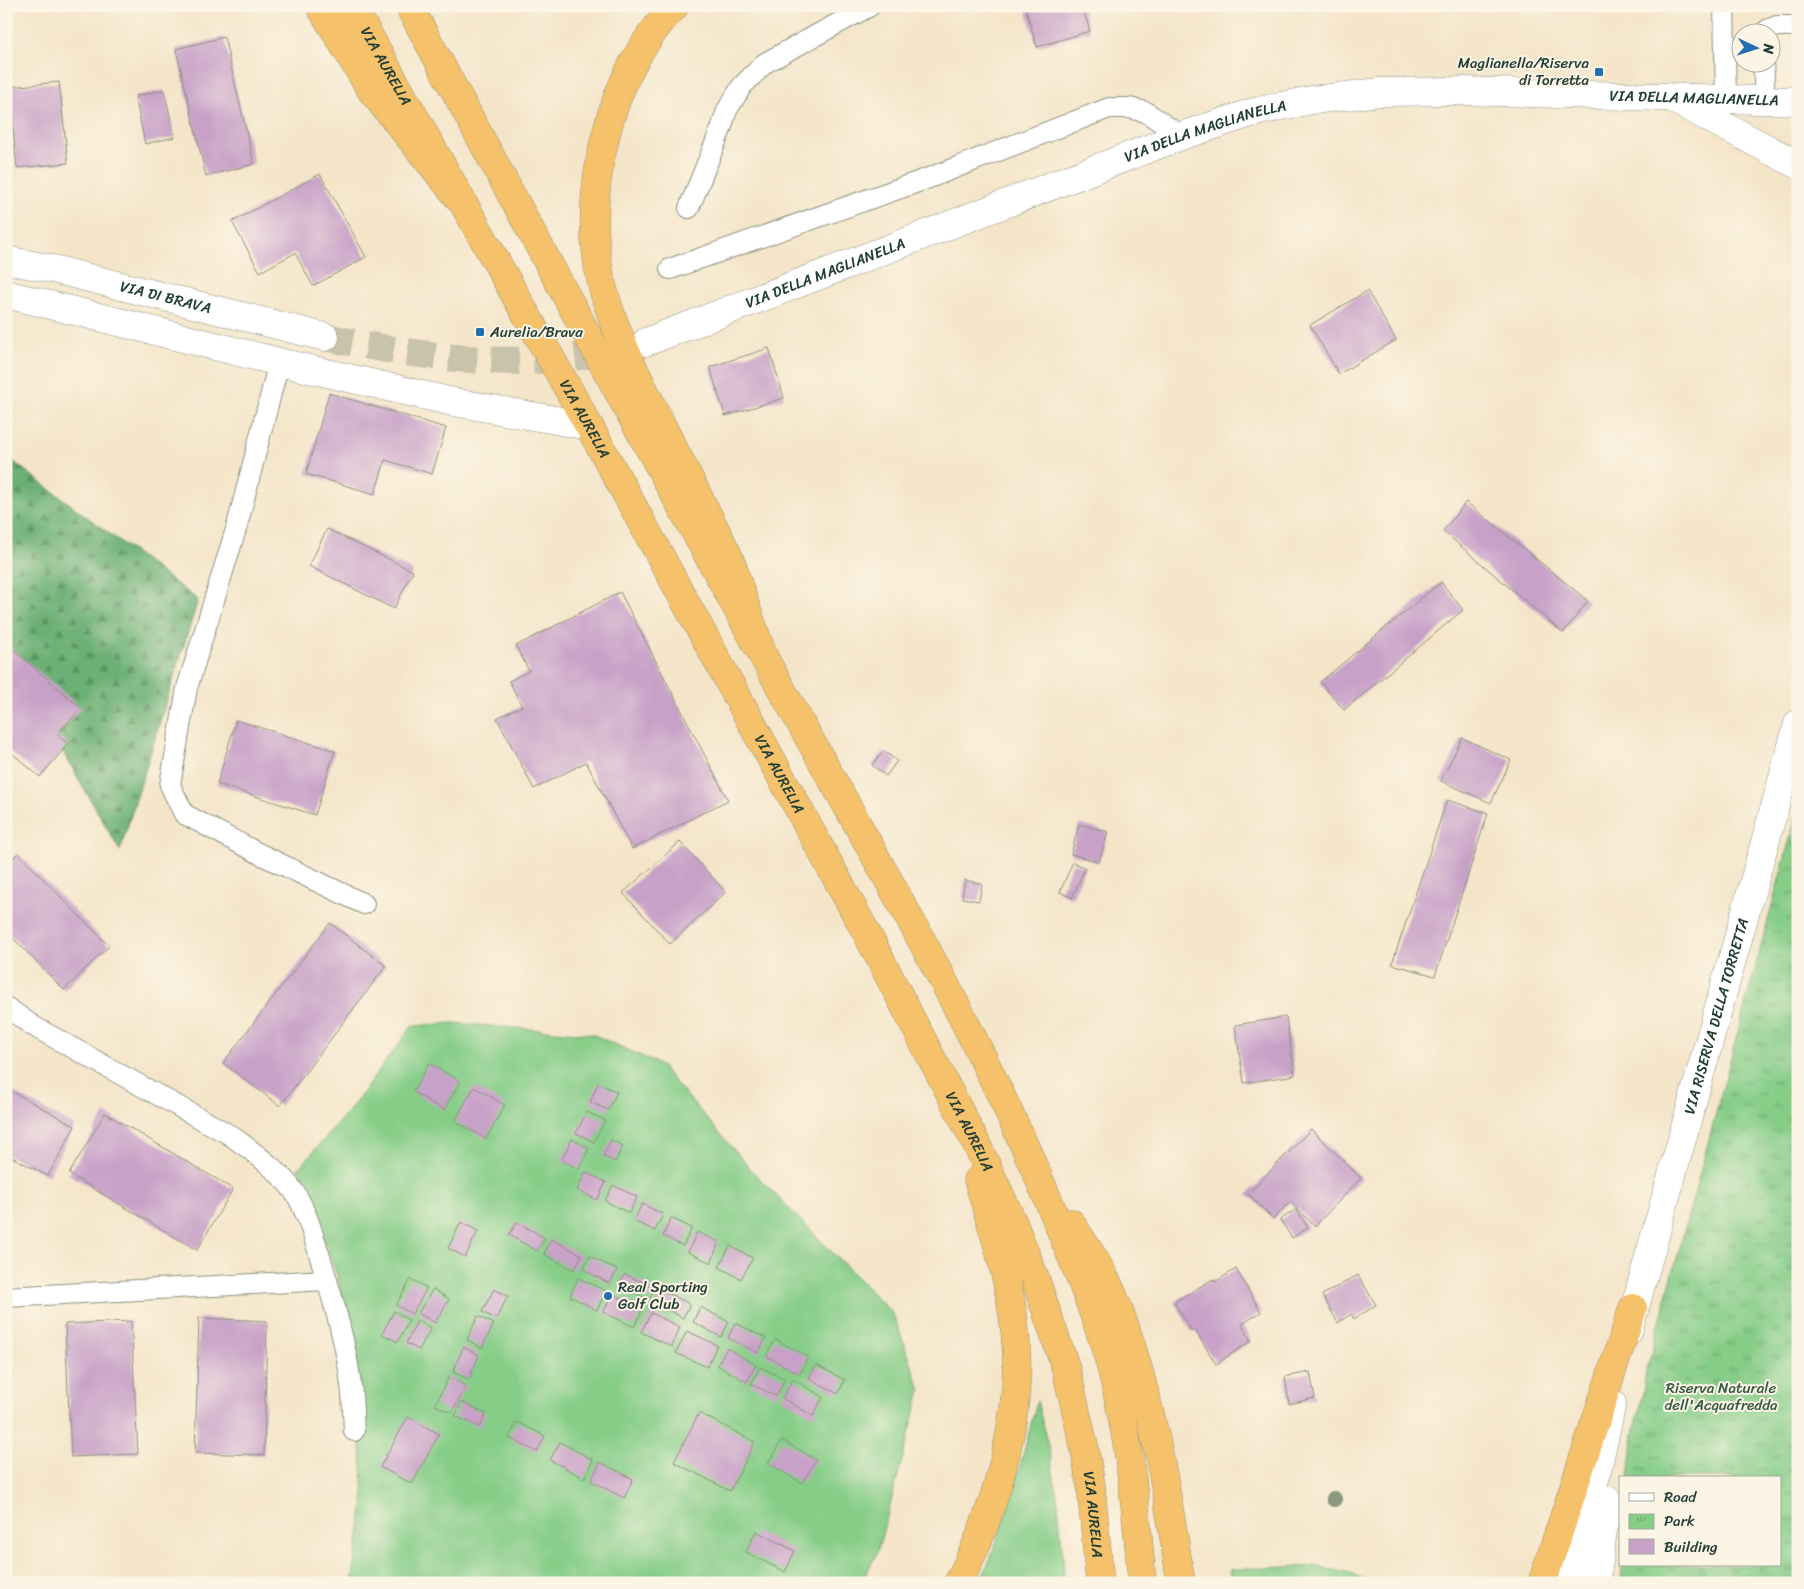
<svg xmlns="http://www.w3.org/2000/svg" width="1804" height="1589" viewBox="0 0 1804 1589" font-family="Sriracha,sans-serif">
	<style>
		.green { fill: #86cd88; stroke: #52855e }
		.forest { fill: url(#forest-firs); stroke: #467654 }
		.park { fill: url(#park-tufts); stroke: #52855e }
		.building { fill: #c8a1c8 }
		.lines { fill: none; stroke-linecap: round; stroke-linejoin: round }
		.tertiary-tunnel { stroke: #c9c3ab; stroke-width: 28; stroke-dasharray: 28 14; stroke-linecap: butt }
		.service-casing { stroke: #8a917e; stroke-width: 22 }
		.tertiary-casing { stroke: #8a917e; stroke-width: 29 }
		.trunk-casing { stroke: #8a917e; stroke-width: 29 }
		.motorway-casing { stroke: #8a917e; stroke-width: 29 }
		.service { stroke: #fff; stroke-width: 20 }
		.tertiary { stroke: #fff; stroke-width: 28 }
		.trunk { stroke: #f5c16b; stroke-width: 28 }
		.motorway { stroke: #f5c16b; stroke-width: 28 }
		.tree { fill: #8a9980 }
		.poi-dot { fill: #1f6fb2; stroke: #fcf5e5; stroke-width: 2 }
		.labels { text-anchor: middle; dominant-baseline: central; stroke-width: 4; stroke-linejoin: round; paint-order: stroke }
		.poi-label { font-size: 15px; fill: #1f3d34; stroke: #fcf5e5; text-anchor: start }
		.street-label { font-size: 15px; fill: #1f3d34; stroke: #fcf5e5 }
		.park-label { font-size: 15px; fill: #345a45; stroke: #fcf5e5 }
	</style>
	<defs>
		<pattern id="forest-firs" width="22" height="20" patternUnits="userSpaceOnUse" patternTransform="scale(1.25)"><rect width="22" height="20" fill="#6cb074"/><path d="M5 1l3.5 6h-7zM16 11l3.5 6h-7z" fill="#589060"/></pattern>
		<pattern id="park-tufts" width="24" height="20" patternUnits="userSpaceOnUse" patternTransform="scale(1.25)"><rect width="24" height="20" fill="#86cd88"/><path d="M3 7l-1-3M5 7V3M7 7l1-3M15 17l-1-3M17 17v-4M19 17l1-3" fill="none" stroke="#6da870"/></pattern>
	</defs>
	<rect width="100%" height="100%" fill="#fcf5e5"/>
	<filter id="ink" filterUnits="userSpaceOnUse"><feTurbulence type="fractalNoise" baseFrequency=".02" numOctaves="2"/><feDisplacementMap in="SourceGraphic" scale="10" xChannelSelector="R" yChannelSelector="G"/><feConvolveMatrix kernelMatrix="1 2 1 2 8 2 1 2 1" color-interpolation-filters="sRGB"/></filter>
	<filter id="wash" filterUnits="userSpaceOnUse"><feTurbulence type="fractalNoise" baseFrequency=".0096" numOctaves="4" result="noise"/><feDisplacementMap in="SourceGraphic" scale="20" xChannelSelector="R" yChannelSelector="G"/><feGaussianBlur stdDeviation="1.12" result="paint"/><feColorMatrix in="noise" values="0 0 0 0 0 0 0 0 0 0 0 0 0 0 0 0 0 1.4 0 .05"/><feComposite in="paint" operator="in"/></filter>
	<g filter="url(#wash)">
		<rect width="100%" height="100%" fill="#f4e5c9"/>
		<g class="green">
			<path d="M453,1023L592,1034L659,1064L756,1175L893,1314L921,1390L877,1553L861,1583H352L364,1502L357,1379L338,1278L298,1169L352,1107L412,1026Z"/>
			<path d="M1037,1401L1050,1454L1058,1502L1065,1583H980C1006,1524 1021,1463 1037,1401Z"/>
			<path d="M1315,1566L1351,1574L1376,1583H1228L1231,1569Z"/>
		</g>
		<path class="forest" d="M6,456L198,600L120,851L18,674L6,684Z"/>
		<path class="park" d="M1798,809V1583H1621L1622,1565H1780V1478H1629L1634,1433L1642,1399L1646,1373Z"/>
		<g id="blocks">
			<g class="building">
				<path d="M1025,6H1082L1090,31L1037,47Z"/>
				<path d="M224,37L254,164L206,176L176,49Z"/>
				<path d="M59,82L68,163L17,168L9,87Z"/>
				<path d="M164,90L175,137L145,144L135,96Z"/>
				<path d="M320,174L366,257L313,286L295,253L260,272L232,222Z"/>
				<path d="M1367,291L1396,340L1339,374L1310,325Z"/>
				<path d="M769,348L784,398L725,416L710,367Z"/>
				<path d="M329,393L446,428L432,474L385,460L375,494L306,474Z"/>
				<path d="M1466,502L1588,601L1563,633L1443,531Z"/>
				<path d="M327,529L413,571L394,609L309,566Z"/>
				<path d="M1441,582L1463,610L1344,710L1320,682Z"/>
				<path d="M620,592L728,800L632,849L586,762L534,789L497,718L522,706L509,681L529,671L516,646Z"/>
				<path d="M6,643L81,708L57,735L68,744L40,777L6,748Z"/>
				<path d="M236,720L335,751L315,815L217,784Z"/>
				<path d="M1462,738L1511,760L1491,803L1441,781Z"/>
				<path d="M884,751L897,761L886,776L872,765Z"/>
				<path d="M1447,800L1488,813L1435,976L1392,964Z"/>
				<path d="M1079,824L1108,832L1099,862L1071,854Z"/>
				<path d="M680,842L726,892L670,944L623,893Z"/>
				<path d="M18,853L109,946L64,990L6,931V865Z"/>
				<path d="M1073,862L1085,868L1072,898L1060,892Z"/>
				<path d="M965,880L982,884L979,901L962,898Z"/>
				<path d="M330,923L386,966L280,1106L223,1063Z"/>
				<path d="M1286,1017L1295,1075L1244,1083L1235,1025Z"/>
				<path d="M429,1063L460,1081L444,1110L413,1092Z"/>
				<path d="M598,1083L617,1092L608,1110L590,1102Z"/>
				<path d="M474,1087L505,1105L486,1139L455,1121Z"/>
				<path d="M6,1088L75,1126L48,1176L6,1154Z"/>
				<path d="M587,1112L605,1120L594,1142L576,1133Z"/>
				<path d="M105,1113L233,1189L197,1250L69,1174Z"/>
				<path d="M1311,1129L1361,1178L1315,1226L1290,1202L1273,1219L1248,1194Z"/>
				<path d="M572,1139L589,1148L579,1169L561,1160Z"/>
				<path d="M611,1140L623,1146L615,1162L603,1156Z"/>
				<path d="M585,1172L606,1182L597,1200L577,1190Z"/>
				<path d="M613,1185L637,1197L629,1213L605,1201Z"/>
				<path d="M642,1204L663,1214L655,1231L634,1221Z"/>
				<path d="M1296,1209L1308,1228L1292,1238L1280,1220Z"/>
				<path d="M671,1218L692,1228L683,1246L663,1236Z"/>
				<path d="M461,1222L478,1231L465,1257L448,1248Z"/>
				<path d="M517,1222L545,1238L537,1251L509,1235Z"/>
				<path d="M697,1232L719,1242L711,1263L688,1252Z"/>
				<path d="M551,1239L582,1255L574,1270L544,1254Z"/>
				<path d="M730,1246L753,1258L741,1279L719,1267Z"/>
				<path d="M590,1256L617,1270L610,1284L583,1269Z"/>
				<path d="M1236,1269L1261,1312L1242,1324L1251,1341L1216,1364L1195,1330L1192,1332L1174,1302L1213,1279L1215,1282Z"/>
				<path d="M625,1274L654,1288L649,1300L619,1285Z"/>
				<path d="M1358,1275L1376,1305L1354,1319L1351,1314L1338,1323L1322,1295Z"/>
				<path d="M578,1278L606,1291L597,1310L570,1296Z"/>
				<path d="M411,1279L427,1288L412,1314L396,1305Z"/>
				<path d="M433,1289L449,1299L435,1323L418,1313Z"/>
				<path d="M494,1289L508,1296L496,1319L482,1312Z"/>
				<path d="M661,1290L690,1304L683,1318L655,1303Z"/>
				<path d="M613,1294L643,1309L634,1327L603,1312Z"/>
				<path d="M700,1307L729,1322L721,1337L693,1322Z"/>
				<path d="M394,1311L409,1320L398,1342L382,1334Z"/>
				<path d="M651,1313L680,1327L672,1347L641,1332Z"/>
				<path d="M478,1316L494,1324L482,1348L467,1340Z"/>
				<path d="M199,1318L267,1321L264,1455L195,1453Z"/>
				<path d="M131,1321L138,1454L71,1457L65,1324Z"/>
				<path d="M417,1321L431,1328L419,1350L406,1343Z"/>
				<path d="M735,1323L766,1338L758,1353L728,1338Z"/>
				<path d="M687,1331L717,1345L707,1367L676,1353Z"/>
				<path d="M775,1339L808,1357L800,1374L766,1356Z"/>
				<path d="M463,1347L479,1355L469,1379L453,1372Z"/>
				<path d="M727,1348L756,1365L747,1382L717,1365Z"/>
				<path d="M816,1365L845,1380L838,1394L809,1378Z"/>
				<path d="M760,1367L785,1379L776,1396L751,1384Z"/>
				<path d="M1310,1372L1315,1398L1289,1404L1285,1377Z"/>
				<path d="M449,1377L466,1386L452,1413L435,1405Z"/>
				<path d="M793,1379L823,1397L813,1416L782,1398Z"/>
				<path d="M461,1402L486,1414L480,1427L455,1416Z"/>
				<path d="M699,1413L755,1442L730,1491L674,1462Z"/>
				<path d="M408,1417L439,1434L412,1484L380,1467Z"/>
				<path d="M517,1422L545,1436L537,1452L509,1438Z"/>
				<path d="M782,1440L816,1460L802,1483L768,1463Z"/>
				<path d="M560,1442L593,1460L584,1478L550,1460Z"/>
				<path d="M600,1462L633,1479L624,1498L591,1481Z"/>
				<path d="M756,1531L795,1551L785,1572L746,1552Z"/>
			</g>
		</g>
	</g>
	<g filter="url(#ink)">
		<use href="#blocks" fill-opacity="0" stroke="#8a917e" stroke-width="1"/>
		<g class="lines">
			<path class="tertiary-tunnel" d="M325,337C421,357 524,373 620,348"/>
			<g class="service-casing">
				<g id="service">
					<path d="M1724,6L1726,99"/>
					<path d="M1766,32L1767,30L1777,26H1798"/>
					<path d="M1763,62L1765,100"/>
					<path d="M689,208L721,129L727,110L742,86L765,63L870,6"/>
					<path d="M670,269L929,178L1109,108H1129L1146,112L1181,136"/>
					<path d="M279,362L237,526L187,688L170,785L184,814L258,853L364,904"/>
					<path d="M6,1007L33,1026L230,1135C252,1151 282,1172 297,1196C308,1215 314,1238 321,1260C333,1300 346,1343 351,1385C353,1400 353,1416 354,1431"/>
					<path d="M6,1297L327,1280"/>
				</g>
			</g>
			<g class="tertiary-casing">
				<g id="tertiary">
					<path d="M1675,100L1798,165"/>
					<path id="s1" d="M6,260L53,269L325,337"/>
					<path d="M6,294L279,362L453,402L589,426"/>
					<path id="s2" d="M646,342L1181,136L1251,113L1277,107L1312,100L1380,92L1462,91L1798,101"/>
					<path id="s3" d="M1628,1332L1798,724"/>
					<path d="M1572,1583L1612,1403"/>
					<path d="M1596,1583L1607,1500"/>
				</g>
			</g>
			<g class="trunk-casing">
				<g id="trunk">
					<path id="s4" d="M352,6L589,426L866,932L977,1145L1011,1218L1035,1278L1066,1369L1084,1445L1091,1486L1100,1583"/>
					<path d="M409,6C528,225 646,445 767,663C866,842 973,1019 1052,1209C1072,1258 1093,1306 1108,1357C1129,1430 1136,1507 1142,1583"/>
					<path d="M1071,1223C1086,1246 1102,1269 1113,1295C1149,1384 1167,1488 1181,1583"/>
					<path d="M958,1583C996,1511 1024,1413 1015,1331C1010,1280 993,1229 978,1180"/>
					<path d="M1542,1583L1633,1308"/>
				</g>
			</g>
			<g class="motorway-casing">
				<g id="motorway">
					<path d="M320,6L371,90L458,197"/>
					<path d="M675,6C640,42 618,86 606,134C594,181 590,233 601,281C612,326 633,368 654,410C678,458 704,506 728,555C733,566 736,578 740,590C748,613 756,635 764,658"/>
				</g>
			</g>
			<use href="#service" class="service"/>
			<use href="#tertiary" class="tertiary"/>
			<use href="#trunk" class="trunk"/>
			<use href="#motorway" class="motorway"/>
		</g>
		<circle class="tree" cx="1334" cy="1499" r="8"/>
	</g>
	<g class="poi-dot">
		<rect x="1594" y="67" width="10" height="10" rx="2.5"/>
		<rect x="475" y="327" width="10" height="10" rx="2.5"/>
		<circle cx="608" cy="1296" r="5"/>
	</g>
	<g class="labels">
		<g class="poi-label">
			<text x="1589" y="63" text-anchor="end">Maglianella/Riserva<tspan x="1589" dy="17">di Torretta</tspan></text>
			<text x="490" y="332">Aurelia/Brava</text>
			<text x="618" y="1287">Real Sporting<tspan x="618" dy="17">Golf Club</tspan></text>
		</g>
		<g class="street-label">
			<text stroke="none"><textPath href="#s4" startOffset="69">VIA AURELIA</textPath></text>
			<text stroke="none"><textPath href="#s2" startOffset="1092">VIA DELLA MAGLIANELLA</textPath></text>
			<text stroke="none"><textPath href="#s2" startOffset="598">VIA DELLA MAGLIANELLA</textPath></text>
			<text stroke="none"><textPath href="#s2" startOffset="192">VIA DELLA MAGLIANELLA</textPath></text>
			<text stroke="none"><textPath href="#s1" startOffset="164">VIA DI BRAVA</textPath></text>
			<text stroke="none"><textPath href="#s4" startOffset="474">VIA AURELIA</textPath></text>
			<text stroke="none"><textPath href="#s4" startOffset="879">VIA AURELIA</textPath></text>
			<text stroke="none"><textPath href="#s3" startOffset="328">VIA RISERVA DELLA TORRETTA</textPath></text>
			<text stroke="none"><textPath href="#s4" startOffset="1284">VIA AURELIA</textPath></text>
			<text stroke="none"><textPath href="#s4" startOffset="1689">VIA AURELIA</textPath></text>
		</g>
		<g class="park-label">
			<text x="1721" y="1388">Riserva Naturale<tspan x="1721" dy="17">dell'Acquafredda</tspan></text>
		</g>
	</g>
	<rect width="1804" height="1589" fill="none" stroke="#fcf5e5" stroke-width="25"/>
	<rect x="1619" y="1476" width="162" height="90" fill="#fcf5e5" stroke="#a4ab9e"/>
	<rect x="1629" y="1493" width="25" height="8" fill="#ffffff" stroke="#a4ab9e"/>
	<text x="1664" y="1502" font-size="15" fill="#1f3d34">Road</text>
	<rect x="1629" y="1514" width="25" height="15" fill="url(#park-tufts)" stroke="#a4ab9e"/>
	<text x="1664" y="1526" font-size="15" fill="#1f3d34">Park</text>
	<rect x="1629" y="1539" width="25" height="15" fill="#c8a1c8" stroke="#a4ab9e"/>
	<text x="1664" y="1552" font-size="15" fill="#1f3d34">Building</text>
	<g transform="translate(1756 48) rotate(94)"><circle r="24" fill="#fcf5e5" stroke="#a4ab9e"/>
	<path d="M0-4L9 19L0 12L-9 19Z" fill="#1f6fb2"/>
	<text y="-8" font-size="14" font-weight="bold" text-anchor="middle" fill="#1f3d34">N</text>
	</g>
</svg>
